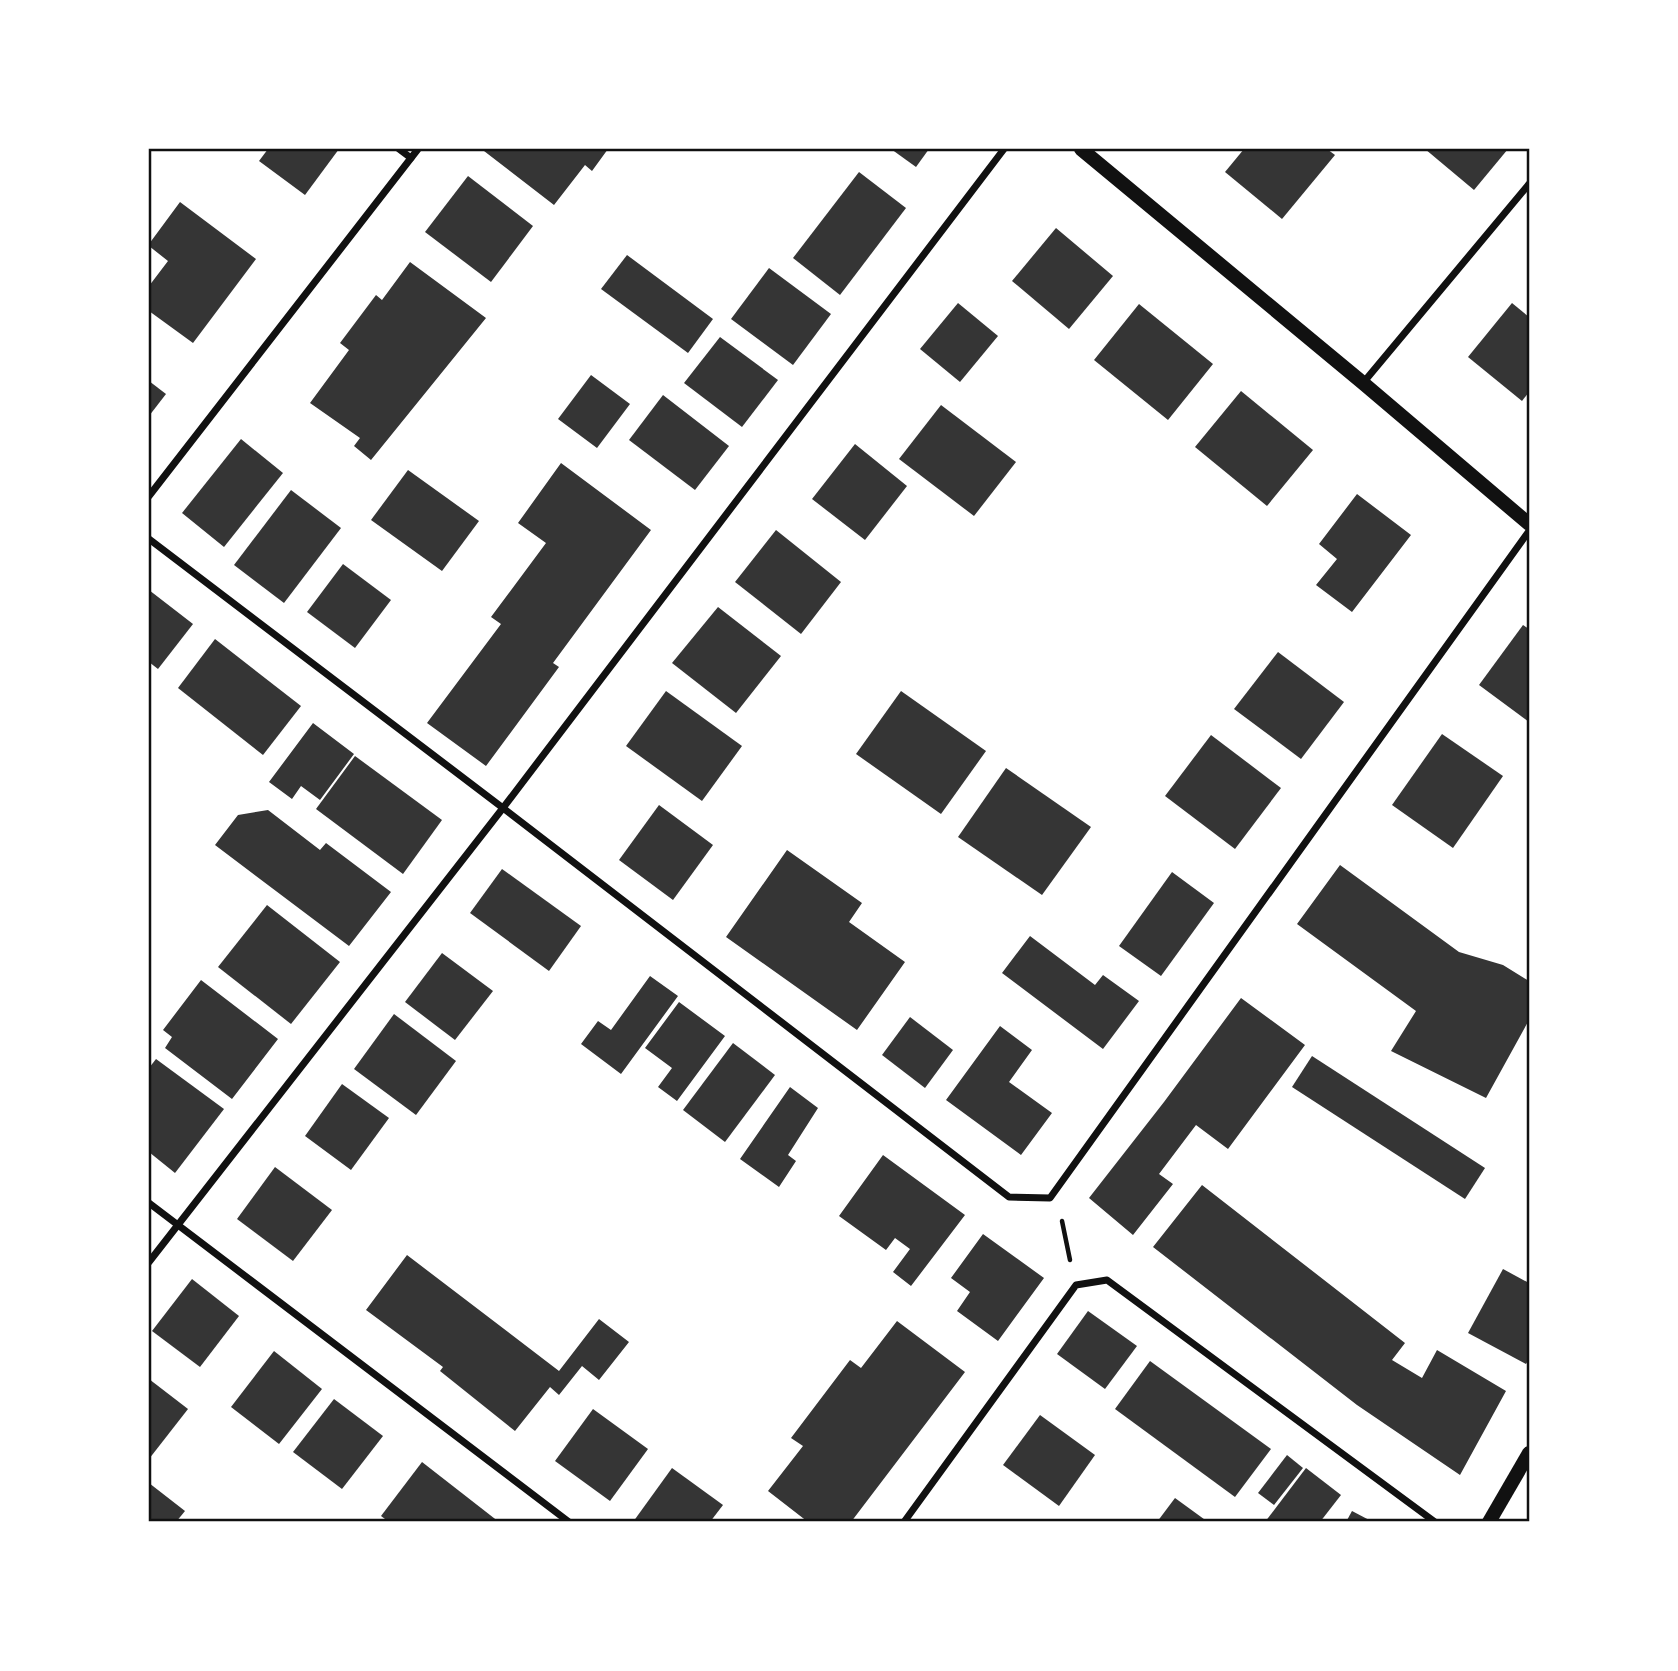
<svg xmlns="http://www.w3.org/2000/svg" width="1678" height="1671" viewBox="0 0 1678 1671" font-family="'Nunito Sans',sans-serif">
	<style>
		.building { fill: #353535 }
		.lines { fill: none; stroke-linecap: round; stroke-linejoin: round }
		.path { stroke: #111; stroke-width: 4.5 }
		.minor { stroke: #111; stroke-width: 7 }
		.secondary { stroke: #111; stroke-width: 14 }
		.neatline { fill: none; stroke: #111; stroke-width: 2.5 }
	</style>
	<rect width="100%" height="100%" fill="#fff"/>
	<g class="building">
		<path d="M268,149H339L305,195L259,161Z"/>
		<path d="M486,149H608L592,171L585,165L554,205L484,151Z"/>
		<path d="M891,149H929L916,167Z"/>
		<path d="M1244,149H1327L1335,155L1282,219L1225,172Z"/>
		<path d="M1425,149H1508L1474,190Z"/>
		<path d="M859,172L906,208L840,295L793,258Z"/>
		<path d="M468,176L533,226L491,282L425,232Z"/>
		<path d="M180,202L256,259L193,343L149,311V286L168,261L149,246V244Z"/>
		<path d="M1056,228L1113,276L1069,329L1012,281Z"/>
		<path d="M627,255L713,319L688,353L601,289Z"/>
		<path d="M410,262L486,318L371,460L354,446L360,438L310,403L349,350L340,343L376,295L382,300Z"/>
		<path d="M769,268L831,314L793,365L731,319Z"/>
		<path d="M958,303L998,336L960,382L920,349Z"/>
		<path d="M1512,303L1529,317V392L1522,401L1468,357Z"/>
		<path d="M1139,304L1213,364L1168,420L1094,360Z"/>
		<path d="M720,337L778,380L742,427L684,383Z"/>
		<path d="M591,375L630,404L597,448L558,419Z"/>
		<path d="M149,381L166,394L149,416Z"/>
		<path d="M1241,391L1313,450L1267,506L1195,447Z"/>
		<path d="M663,395L729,446L695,490L629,440Z"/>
		<path d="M941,405L1016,462L974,516L899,459Z"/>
		<path d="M241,439L283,473L224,547L182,513Z"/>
		<path d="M855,444L907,486L865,540L812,499Z"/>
		<path d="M561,463L651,530L553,663L559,667L486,766L427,723L501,624L491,617L546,543L518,523Z"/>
		<path d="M408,470L479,521L442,571L371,520Z"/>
		<path d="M291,490L341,528L284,603L234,565Z"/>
		<path d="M1357,494L1411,535L1352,612L1316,585L1337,559L1319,544Z"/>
		<path d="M776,530L841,582L801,634L735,582Z"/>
		<path d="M343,564L391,600L355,648L307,612Z"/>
		<path d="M149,590L193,624L158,669L149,662Z"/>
		<path d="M718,607L781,656L736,713L672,663Z"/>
		<path d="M1523,625L1529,629V722L1479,685Z"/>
		<path d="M215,639L301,706L263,755L178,688Z"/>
		<path d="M1278,652L1344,702L1301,759L1234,709Z"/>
		<path d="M666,691L742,746L702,801L626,746Z"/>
		<path d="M901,691L986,751L941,814L856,754Z"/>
		<path d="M313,723L354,754L320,800L301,786L292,799L269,782Z"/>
		<path d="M1442,734L1503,776L1453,848L1392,805Z"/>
		<path d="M1211,735L1281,788L1235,849L1165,796Z"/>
		<path d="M355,756L442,820L403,874L316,809Z"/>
		<path d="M1006,768L1091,827L1042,895L958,837Z"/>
		<path d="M659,805L713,845L673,900L619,860Z"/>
		<path d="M268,810L320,850L326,843L391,892L349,946L215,845L238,815Z"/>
		<path d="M787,850L862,903L849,922L905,962L857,1030L726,937Z"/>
		<path d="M1340,865L1459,952L1503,965L1529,981V1020L1486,1098L1391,1051L1416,1011L1297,924Z"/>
		<path d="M502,869L581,926L549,971L470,913Z"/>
		<path d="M1172,872L1214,903L1161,976L1119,946Z"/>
		<path d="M267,905L340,962L291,1024L218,967Z"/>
		<path d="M1030,936L1095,985L1103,975L1139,1001L1103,1049L1002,973Z"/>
		<path d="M442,953L493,991L455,1040L405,1002Z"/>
		<path d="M650,976L678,996L621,1074L581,1044L598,1021L611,1030Z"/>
		<path d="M201,980L278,1039L232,1099L165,1048L172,1037L163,1030Z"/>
		<path d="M1241,998L1305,1045L1228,1149L1196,1125L1159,1174L1173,1184L1133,1235L1089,1198L1164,1102Z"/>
		<path d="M679,1002L725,1036L677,1101L658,1087L672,1068L645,1048Z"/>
		<path d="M394,1014L456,1061L416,1115L354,1069Z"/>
		<path d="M910,1017L953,1050L925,1088L882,1055Z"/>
		<path d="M1000,1026L1032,1050L1009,1082L1052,1113L1021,1155L946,1100Z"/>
		<path d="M733,1043L775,1075L725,1142L683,1110Z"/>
		<path d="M1312,1056L1485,1168L1465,1199L1292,1087Z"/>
		<path d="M156,1059L224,1109L175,1173L149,1152V1068Z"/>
		<path d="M342,1084L389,1118L351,1170L305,1136Z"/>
		<path d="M790,1087L818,1108L788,1155L796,1161L779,1187L740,1159Z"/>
		<path d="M883,1155L965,1215L911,1286L893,1272L910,1249L895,1238L886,1250L839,1216Z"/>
		<path d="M275,1167L332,1210L293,1261L237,1219Z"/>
		<path d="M1202,1185L1405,1343L1392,1360L1422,1378L1437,1350L1506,1391L1460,1475L1357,1405L1153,1247Z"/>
		<path d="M983,1234L1044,1278L998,1341L957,1311L970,1292L951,1278Z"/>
		<path d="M407,1255L559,1371L599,1319L629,1342L599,1380L582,1366L559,1395L550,1387L515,1431L440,1371L443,1367L366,1310Z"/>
		<path d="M1503,1269L1529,1283V1359L1526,1364L1468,1333Z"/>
		<path d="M192,1279L239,1316L200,1367L152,1331Z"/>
		<path d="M1088,1311L1137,1346L1105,1389L1057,1354Z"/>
		<path d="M897,1321L965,1372L851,1522H808L768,1491L803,1446L791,1438L850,1360L861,1368Z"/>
		<path d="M274,1351L322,1389L279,1444L231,1407Z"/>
		<path d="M1150,1361L1271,1449L1235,1497L1115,1409Z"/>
		<path d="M149,1379L188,1409L149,1459Z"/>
		<path d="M334,1399L383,1436L342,1489L293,1452Z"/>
		<path d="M593,1409L648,1449L610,1501L555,1461Z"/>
		<path d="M1040,1415L1095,1455L1059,1506L1003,1465Z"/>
		<path d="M1287,1455L1303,1468L1274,1505L1258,1493Z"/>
		<path d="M422,1462L499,1522H389L381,1516Z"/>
		<path d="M672,1468L723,1505L710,1522H633Z"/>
		<path d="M1306,1468L1341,1495L1320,1522H1265Z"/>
		<path d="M149,1483L185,1511L176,1522H149Z"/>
		<path d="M1175,1498L1208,1522H1157Z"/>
		<path d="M1352,1511L1373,1522H1346Z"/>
	</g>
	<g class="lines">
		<path class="path" d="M1062,1221L1070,1260"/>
		<g class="minor">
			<path d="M399,149L411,158"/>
			<path d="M1363,383L1529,184"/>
			<path d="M149,496L418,149"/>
			<path d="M149,539L503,808L1009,1197L1050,1198L1529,531"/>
			<path d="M149,1203L569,1522"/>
			<path d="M149,1262L503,808L1004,149"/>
			<path d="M904,1522L1076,1285L1107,1280L1435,1522"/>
		</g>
		<g class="secondary">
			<path d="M1081,149L1363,383L1529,524"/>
			<path d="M1489,1522L1529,1453"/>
		</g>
	</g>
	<rect width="1678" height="1671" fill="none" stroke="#ffffff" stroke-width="301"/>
	<rect x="150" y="150" width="1378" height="1370" class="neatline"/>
</svg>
